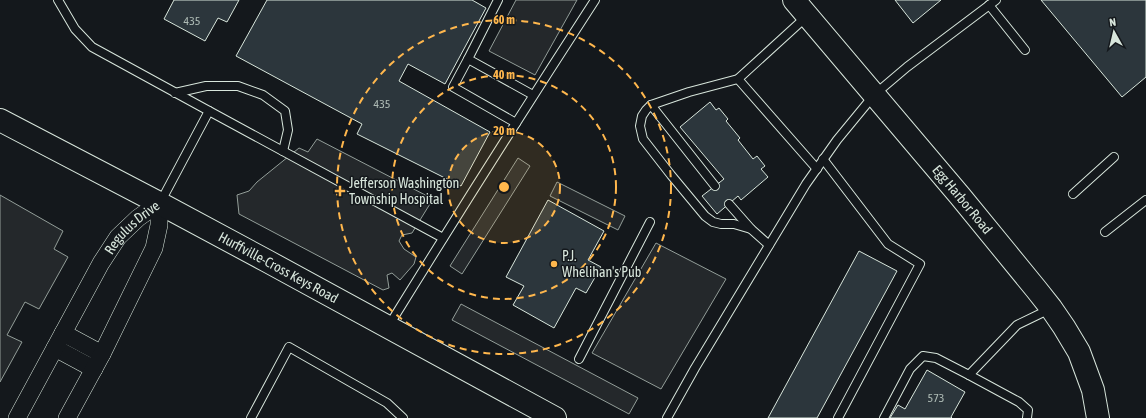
<svg xmlns="http://www.w3.org/2000/svg" width="1146" height="418" viewBox="0 0 1146 418" font-family="'Asap Condensed',sans-serif">
	<style>
		.parking { fill: #24282b; stroke: #939e99 }
		.building { fill: #2c363c; stroke: #d8e6dc }
		.lines { fill: none; stroke-linecap: round; stroke-linejoin: round }
		.service-casing { stroke: #d8e6dc; stroke-width: 10 }
		.minor-casing { stroke: #d8e6dc; stroke-width: 18 }
		.secondary-casing { stroke: #d8e6dc; stroke-width: 24 }
		.service { stroke: #14181c; stroke-width: 8 }
		.minor { stroke: #14181c; stroke-width: 17 }
		.secondary { stroke: #14181c; stroke-width: 22 }
		.ring { fill: none; stroke: #ffb74d; stroke-width: 2; stroke-dasharray: 7 5 }
		.poi-dot { fill: #ffb74d; stroke: #14181c; stroke-width: 1.5 }
		.labels { text-anchor: middle; dominant-baseline: central; stroke-width: 3; stroke-linejoin: round; paint-order: stroke }
		.number-label { font-size: 12px; fill: #adbab4 }
		.poi-label { font-size: 14px; fill: #d8e6dc; stroke: #14181c; text-anchor: start }
		.street-label { font-size: 14px; fill: #d8e6dc; stroke: #14181c }
		.centre { fill: #ffb74d; stroke: #14181c; stroke-width: 2 }
		.ring-label { font-size: 12px; text-anchor: middle; font-weight: bold; fill: #ffb74d; stroke: #14181c; stroke-width: 3; stroke-linejoin: round; paint-order: stroke }
	</style>
	<rect width="100%" height="100%" fill="#14181c"/>
	<g class="parking">
		<path d="M516,0H577L535,75L489,51Z"/>
		<path d="M317,139L433,199L412,233L402,235L399,241L404,249L416,257L414,264L400,280L392,273L387,275L389,288L383,290L239,214L237,195L249,191L257,182L299,148L308,152Z"/>
		<path d="M518,158L530,166L462,274L450,266Z"/>
		<path d="M557,182L625,216L618,230L550,196Z"/>
		<path d="M0,195L63,231L54,249L68,257L39,309L25,302L7,335L22,342L0,382Z"/>
		<path d="M656,243L726,279L661,389L592,353Z"/>
		<path d="M461,304L638,398L629,414L452,320Z"/>
	</g>
	<g class="building">
		<path d="M174,0H239L227,22L218,18L205,41L164,19Z"/>
		<path d="M267,0H472L486,8L445,84L408,64L399,81L490,132L461,186L357,134L362,124L236,56Z"/>
		<path d="M895,0H941L913,23Z"/>
		<path d="M1041,0H1146V77L1122,97Z"/>
		<path d="M710,102L716,110L719,108L728,119L726,121L740,138L738,140L753,159L757,156L765,166L761,169L768,177L741,200L738,196L717,214L702,196L724,179L680,127Z"/>
		<path d="M548,200L604,231L588,260L601,267L586,293L576,288L554,328L513,305L524,286L506,277Z"/>
		<path d="M859,251L897,271L817,418H768Z"/>
		<path d="M927,370L965,392L951,417L952,418H890L898,405L905,409Z"/>
	</g>
	<g class="lines">
		<g class="service-casing">
			<g id="service">
				<path d="M58,0L75,29L92,47L209,111"/>
				<path d="M498,0L468,59L533,95"/>
				<path d="M989,5L1025,50"/>
				<path d="M468,59L453,87L516,123"/>
				<path d="M738,79L817,169"/>
				<path d="M175,93L206,86H238L263,95L285,111L288,130L283,151"/>
				<path d="M651,105L715,186"/>
				<path d="M823,159L888,244L920,264L838,418"/>
				<path d="M1073,194L1114,157"/>
				<path d="M160,203L209,111L443,238"/>
				<path d="M729,204L751,229"/>
				<path d="M1105,232L1146,200"/>
				<path d="M769,245L751,229L734,224H721L713,222L705,216L671,175L643,139L640,126L642,116L646,110L651,105L689,92L738,79L806,17"/>
				<path d="M388,327C456,217 525,108 595,0"/>
				<path d="M579,359L650,222"/>
				<path d="M969,375L1019,402L1028,410L1027,418"/>
				<path d="M251,418L289,347L387,403L403,418"/>
				<path d="M667,418L695,368L806,184L837,140L874,95L907,67L996,0"/>
				<path d="M884,418L910,369L923,356L936,358L969,375L1017,325L1050,309"/>
			</g>
		</g>
		<g class="minor-casing">
			<g id="minor">
				<path d="M63,333L102,354"/>
				<path d="M55,348L94,369"/>
				<path id="s1" d="M17,418L101,263L118,237L138,218L159,203"/>
				<path d="M67,418L102,354L154,248L159,225V203"/>
			</g>
		</g>
		<g class="secondary-casing">
			<g id="secondary">
				<path id="s2" d="M794,0L960,196L1036,289L1051,308L1064,327L1079,352L1093,390L1098,418"/>
				<path id="s3" d="M0,120L159,203L267,261L555,418"/>
			</g>
		</g>
		<use href="#service" class="service"/>
		<use href="#minor" class="minor"/>
		<use href="#secondary" class="secondary"/>
	</g>
	<circle cx="504" cy="187" r="56" fill="#ffb74d" fill-opacity=".12"/>
	<g class="ring">
		<circle cx="504" cy="187" r="56"/>
		<circle cx="504" cy="187" r="112"/>
		<circle cx="504" cy="187" r="167"/>
	</g>
	<g class="poi-dot">
		<path d="M338 185h4v4h4v4h-4v4h-4v-4h-4v-4h4z"/>
		<circle cx="554" cy="264" r="4"/>
	</g>
	<g class="labels">
		<g class="number-label">
			<text x="192" y="21">435</text>
			<text x="382" y="104">435</text>
			<text x="936" y="398">573</text>
		</g>
		<g class="poi-label">
			<text x="349" y="183">Jefferson Washington<tspan x="349" dy="16">Township Hospital</tspan></text>
			<text x="562" y="256">P.J.<tspan x="562" dy="16">Whelihan's Pub</tspan></text>
		</g>
		<g class="street-label">
			<text stroke="none"><textPath href="#s2" startOffset="261">Egg Harbor Road</textPath></text>
			<text stroke="none"><textPath href="#s1" startOffset="224">Regulus Drive</textPath></text>
			<text stroke="none"><textPath href="#s3" startOffset="315">Hurffville-Cross Keys Road</textPath></text>
		</g>
	</g>
	<circle cx="504" cy="187" r="6" class="centre"/>
	<g class="ring-label">
		<text x="504" y="24">60 m</text>
		<text x="504" y="79">40 m</text>
		<text x="504" y="135">20 m</text>
	</g>
	<g transform="translate(1114 32) rotate(352)" stroke="#14181c" stroke-width="3" paint-order="stroke">
	<path d="M0-3L7 15L0 10L-7 15Z" fill="#d8e6dc"/>
	<text y="-6" font-size="11" font-weight="bold" text-anchor="middle" fill="#d8e6dc">N</text>
	</g>
</svg>
